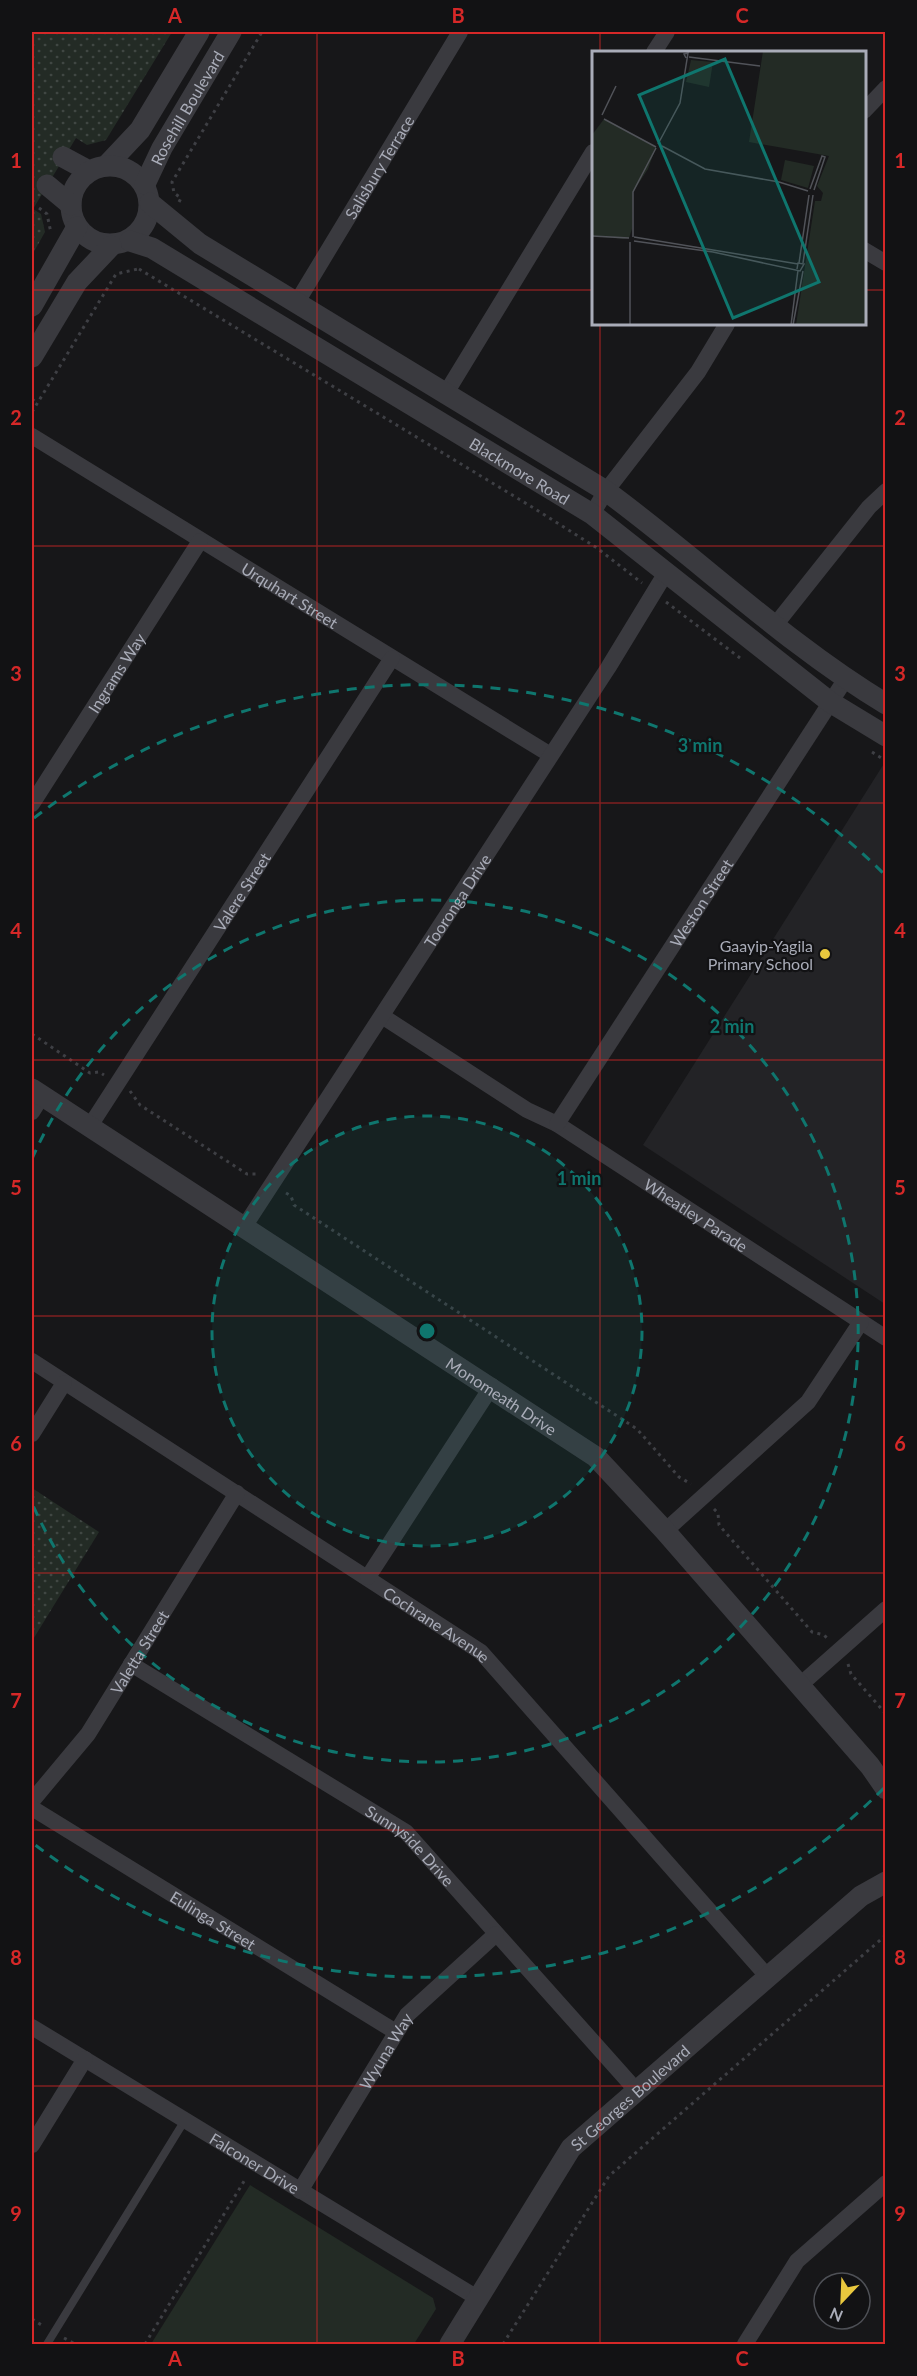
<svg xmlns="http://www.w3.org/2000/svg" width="917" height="2376" viewBox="0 0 917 2376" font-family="Lato,sans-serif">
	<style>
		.built { fill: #232326 }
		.grass { fill: url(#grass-dots) }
		.green { fill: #232b25 }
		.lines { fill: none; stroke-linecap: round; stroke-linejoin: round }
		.path { stroke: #3e3f44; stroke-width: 3; stroke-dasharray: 3 4.5; stroke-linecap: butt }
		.service { stroke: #3a3a3f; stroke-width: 8 }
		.minor { stroke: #3a3a3f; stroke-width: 16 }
		.tertiary { stroke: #3a3a3f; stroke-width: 21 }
		.grid { fill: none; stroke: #d62828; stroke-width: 1.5; stroke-opacity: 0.55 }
		.ring { fill: none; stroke: #0f766e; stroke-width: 3; stroke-dasharray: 10 8 }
		.poi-dot { fill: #e9c83e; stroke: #121214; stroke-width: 2 }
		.labels { text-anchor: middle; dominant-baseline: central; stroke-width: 4.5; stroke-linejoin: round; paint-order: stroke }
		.street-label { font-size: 16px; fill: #a9acb8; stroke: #121214 }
		.poi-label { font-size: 16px; fill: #a9acb8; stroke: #121214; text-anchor: end }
		.inset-road { fill: none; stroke: #515359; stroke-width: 1.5 }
		.view { fill: #0f766e; fill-opacity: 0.15; stroke: #0f766e; stroke-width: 3 }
		.inset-edge { fill: none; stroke: #a9acb8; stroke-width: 3 }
		.centre { fill: #0f766e; stroke: #121214; stroke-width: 3 }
		.ring-label { font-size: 18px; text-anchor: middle; font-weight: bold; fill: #0f766e; stroke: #121214; stroke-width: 4.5; stroke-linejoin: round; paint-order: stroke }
		.neatline { fill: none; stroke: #d62828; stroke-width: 2 }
		.grid-label { font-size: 20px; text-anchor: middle; font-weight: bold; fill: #d62828 }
	</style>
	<defs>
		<pattern id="grass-dots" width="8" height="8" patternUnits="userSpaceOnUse" patternTransform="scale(1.5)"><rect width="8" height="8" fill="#232b25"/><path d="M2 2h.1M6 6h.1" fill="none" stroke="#404743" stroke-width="1.8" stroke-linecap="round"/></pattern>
	</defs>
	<rect width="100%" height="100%" fill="#171719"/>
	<path class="built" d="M885,762V1304L643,1145Z"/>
	<g class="grass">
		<path d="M32,32H172L106,140L87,145L76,138L33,209L41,214L45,232L32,255Z"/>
		<path d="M32,1488L99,1532L32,1641Z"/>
	</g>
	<path class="green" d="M250,2185L433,2298L436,2309L414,2344H151Z"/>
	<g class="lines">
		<g class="path">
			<path d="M179,202L181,198L174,193L172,182L262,32"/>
			<path d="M39,208L47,214L51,233"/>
			<path d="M139,269L532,507L597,548L642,583"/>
			<path d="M32,399L37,403"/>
			<path d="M32,412L116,274L138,269"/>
			<path d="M666,602L740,658"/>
			<path d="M872,752L886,761"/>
			<path d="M32,1034L90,1073L99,1072L104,1075"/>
			<path d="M130,1091L140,1105L247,1174H258"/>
			<path d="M286,1193L291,1196L294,1205L637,1429L679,1477L691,1484"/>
			<path d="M714,1509L718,1513L719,1525L812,1632L824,1635L827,1638"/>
			<path d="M848,1664L851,1674L886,1714"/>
			<path d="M32,2319L43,2326"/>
			<path d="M64,2338L75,2344"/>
			<path d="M145,2344L246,2178"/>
			<path d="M503,2344L609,2176L886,1935"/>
		</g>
		<path class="service" d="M47,2344L185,2120"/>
		<g class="minor">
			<path d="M654,52L667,32"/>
			<path d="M864,111L886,88"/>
			<path d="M864,250L886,263"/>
			<path id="s1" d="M297,302L460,32"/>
			<path d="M446,393L593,152"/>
			<path id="s2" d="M32,436L549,754"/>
			<path d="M592,514L606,491L698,372L727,324"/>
			<path d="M776,624L869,507L886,491"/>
			<path id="s3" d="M32,804L200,541"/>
			<path id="s4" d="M382,1016L527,1110L557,1124L886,1338"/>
			<path d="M32,1112L42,1096"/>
			<path id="s5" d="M557,1124L845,680"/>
			<path id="s6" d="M90,1126L392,658"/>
			<path id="s7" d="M244,1227L608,668L667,571"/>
			<path id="s8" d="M32,1361L481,1652L767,1976"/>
			<path d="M32,1434L64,1383"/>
			<path d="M665,1531L808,1402L861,1322"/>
			<path d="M368,1577L492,1386"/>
			<path id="s9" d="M131,1664L406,1832L636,2090"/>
			<path d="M799,1686L886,1609"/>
			<path id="s10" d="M32,1801L88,1734L237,1493"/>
			<path id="s11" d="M32,1808L396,2032"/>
			<path id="s12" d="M32,2027L479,2299"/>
			<path d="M32,2145L85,2059"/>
			<path id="s13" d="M300,2191L407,2015L496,1934"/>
			<path d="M745,2344L797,2261L886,2183"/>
		</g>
		<g class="tertiary">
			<path d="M63,157L89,171"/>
			<path d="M108,164L140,130L199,32"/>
			<circle cx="110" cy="205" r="39"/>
			<path id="s14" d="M145,184L162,148L231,32"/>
			<path d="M47,185L71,205"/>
			<path d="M150,203L200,244L606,491C700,560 786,644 886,704"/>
			<path id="s15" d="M130,241L152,248L592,514L830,702L886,736"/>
			<path d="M32,306L77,227"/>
			<path d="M32,357L77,282L111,246"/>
			<path id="s16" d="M32,1089L596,1457L665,1531L870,1766L886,1789"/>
			<path id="s17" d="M450,2344L571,2148L861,1896L886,1882"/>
		</g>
	</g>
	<path class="grid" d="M317,32V2344M600,32V52M32,290H593M864,290H886M600,324V2344M32,546H886M32,803H886M32,1060H886M32,1316H886M32,1573H886M32,1830H886M32,2086H886"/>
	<circle cx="427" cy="1331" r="215" fill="#0f766e" fill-opacity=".12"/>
	<g class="ring">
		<circle cx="427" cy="1331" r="215"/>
		<path d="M32 1159A431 431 0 1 1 32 1503"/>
		<path d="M884 1788A646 646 0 0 1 34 1844M34 818A646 646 0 0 1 884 874"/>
	</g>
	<circle class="poi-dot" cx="825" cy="954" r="6"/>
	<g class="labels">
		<g class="street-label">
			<text stroke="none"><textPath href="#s14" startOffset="87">Rosehill Boulevard</textPath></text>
			<text stroke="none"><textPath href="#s1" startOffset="158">Salisbury Terrace</textPath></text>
			<text stroke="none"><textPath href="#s15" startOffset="453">Blackmore Road</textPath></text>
			<text stroke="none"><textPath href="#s2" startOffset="303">Urquhart Street</textPath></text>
			<text stroke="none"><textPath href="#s3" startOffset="156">Ingrams Way</textPath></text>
			<text stroke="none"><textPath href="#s6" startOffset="279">Valere Street</textPath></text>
			<text stroke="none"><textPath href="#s7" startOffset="390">Tooronga Drive</textPath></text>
			<text stroke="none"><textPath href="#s5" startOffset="264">Weston Street</textPath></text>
			<text stroke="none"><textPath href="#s4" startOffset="372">Wheatley Parade</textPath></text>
			<text stroke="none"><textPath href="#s16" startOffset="561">Monomeath Drive</textPath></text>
			<text stroke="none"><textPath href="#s8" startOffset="483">Cochrane Avenue</textPath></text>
			<text stroke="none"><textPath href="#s10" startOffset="184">Valetta Street</textPath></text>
			<text stroke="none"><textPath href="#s9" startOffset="334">Sunnyside Drive</textPath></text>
			<text stroke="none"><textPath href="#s11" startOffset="213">Eulinga Street</textPath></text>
			<text stroke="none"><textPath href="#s13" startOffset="164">Wyuna Way</textPath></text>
			<text stroke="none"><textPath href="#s17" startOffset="308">St Georges Boulevard</textPath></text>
			<text stroke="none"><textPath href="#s12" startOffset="261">Falconer Drive</textPath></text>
		</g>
		<g class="poi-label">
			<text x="813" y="945">Gaayip-Yagila<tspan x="813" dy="18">Primary School</tspan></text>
		</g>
	</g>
	<g transform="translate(592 51)">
		<rect width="274" height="274" fill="#171719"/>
		<path d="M171,0H274V274H204L223,150H229L231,142L225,135L237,105L157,91Z" fill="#232b25"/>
		<path d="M99,9L121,11L117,36L94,31ZM12,68L64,96L56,118L41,141L40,178L37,187L31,188L0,185V84ZM193,109L222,115L216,137L189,129Z" fill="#232b25"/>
		<path class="inset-road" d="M97,6L168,15M10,64L24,35M12,68L64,96M66,93L88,52L96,2L92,3L94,7M70,95L113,118L187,131L216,140M218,138L230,105L233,106L222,139M0,185L37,187M41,186V141L64,97M42,186L206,213M42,190L121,201L208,220L212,213L206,212L205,218M38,191V274M207,212L217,144M211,212L221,144M199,274L206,219M201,274L211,220"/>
		<path class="view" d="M133,8L227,231L141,267L47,44Z"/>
		<rect width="274" height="274" class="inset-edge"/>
	</g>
	<circle cx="427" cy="1331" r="9" class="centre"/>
	<g class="ring-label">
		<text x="700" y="752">3 min</text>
		<text x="732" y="1033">2 min</text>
		<text x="579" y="1185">1 min</text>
	</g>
	<rect width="917" height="2376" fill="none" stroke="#121214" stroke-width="66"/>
	<g transform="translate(842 2301) rotate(203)"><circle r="28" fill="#121214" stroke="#4e5056" stroke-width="1.5"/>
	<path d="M0-4.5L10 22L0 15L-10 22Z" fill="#e9c83e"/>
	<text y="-9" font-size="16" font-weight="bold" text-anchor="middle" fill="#a9acb8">N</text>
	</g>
	<rect x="33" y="33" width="851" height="2310" class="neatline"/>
	<g class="grid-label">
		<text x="175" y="23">A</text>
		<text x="458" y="23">B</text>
		<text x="742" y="23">C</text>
		<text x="16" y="168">1</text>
		<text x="900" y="168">1</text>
		<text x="16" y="425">2</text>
		<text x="900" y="425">2</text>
		<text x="16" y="681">3</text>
		<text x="900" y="681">3</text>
		<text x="16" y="938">4</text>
		<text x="900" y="938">4</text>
		<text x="16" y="1195">5</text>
		<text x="900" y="1195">5</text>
		<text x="16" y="1451">6</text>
		<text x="900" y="1451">6</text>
		<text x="16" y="1708">7</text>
		<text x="900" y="1708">7</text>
		<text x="16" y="1965">8</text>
		<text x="900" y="1965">8</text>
		<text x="16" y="2221">9</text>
		<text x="900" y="2221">9</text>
		<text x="175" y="2366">A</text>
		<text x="458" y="2366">B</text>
		<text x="742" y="2366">C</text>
	</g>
</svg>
